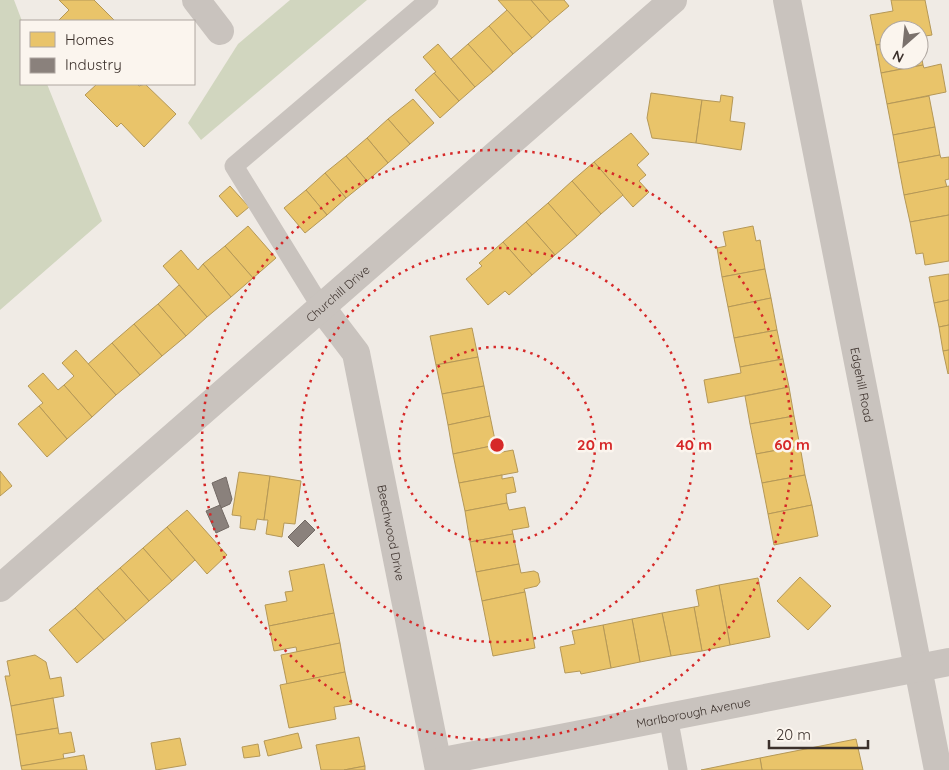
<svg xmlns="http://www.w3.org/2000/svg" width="949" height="770" viewBox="0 0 949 770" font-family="Quicksand,sans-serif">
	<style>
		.green { fill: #d1d6bf }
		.homes { fill: #e9c46a; stroke: #b59857 }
		.industry { fill: #8a817c; stroke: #726964 }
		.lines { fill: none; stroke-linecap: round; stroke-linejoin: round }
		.service { stroke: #c9c3be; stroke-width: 19 }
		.minor { stroke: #c9c3be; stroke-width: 28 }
		.ring { fill: none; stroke: #d62828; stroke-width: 2.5; stroke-dasharray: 2.5 5 }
		.labels { text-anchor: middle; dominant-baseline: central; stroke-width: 5; stroke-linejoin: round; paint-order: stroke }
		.street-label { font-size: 12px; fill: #3b302b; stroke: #fbf5ee }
		.centre { fill: #d62828; stroke: #fbf5ee; stroke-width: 2.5 }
		.ring-label { font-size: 15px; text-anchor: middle; font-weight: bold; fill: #d62828; stroke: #fbf5ee; stroke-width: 5; stroke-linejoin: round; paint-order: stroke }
	</style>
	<rect width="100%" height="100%" fill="#f0ebe5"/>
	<g class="green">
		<path d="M0,0H14L22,21L21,84H47L102,221L0,310Z"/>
		<path d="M290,0H367L201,140L188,123L238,44Z"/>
	</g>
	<g class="homes">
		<path d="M59,0H94L115,21H58L69,10Z"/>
		<path d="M498,0H531L550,22L532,38Z"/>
		<path d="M531,0H564L569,6L550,22Z"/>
		<path d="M891,0H925L932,35L919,37V30H889V43L876,45L870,15L893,11Z"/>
		<path d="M507,10L532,38L513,54L489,26Z"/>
		<path d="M489,26L513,54L493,72L468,44Z"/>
		<path d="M919,42L923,65L881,73L876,45L889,43V60H919Z"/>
		<path d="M438,44L475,87L459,101L434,73L436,72L423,57Z"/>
		<path d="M468,44L493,72L475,87L451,59Z"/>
		<path d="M941,64L946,92L887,104L881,73L923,65L924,68Z"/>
		<path d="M434,73L459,101L440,118L415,90Z"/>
		<path d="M97,84H137L139,86L145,84L176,114L144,147L121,123L117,127L85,95Z"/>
		<path d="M651,93L702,100L696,143L652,138L647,118Z"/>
		<path d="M721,95L733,97L730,121L745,123L741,150L696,143L702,100L720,102Z"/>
		<path d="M929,96L935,127L893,135L887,104Z"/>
		<path d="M413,99L434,123L410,144L388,119Z"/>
		<path d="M388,119L410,144L388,163L367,138Z"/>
		<path d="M935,127L940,155L898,163L893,135Z"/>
		<path d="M631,133L649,154L637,165L646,175L639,181L649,192L633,207L594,162Z"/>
		<path d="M367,138L388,163L367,181L346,156Z"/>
		<path d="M940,155L941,158L949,157V179L945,180L947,187L904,195L898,163Z"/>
		<path d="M346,156L367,181L346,198L325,173Z"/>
		<path d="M594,162L623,195L601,214L572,181Z"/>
		<path d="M325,173L346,198L327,215L306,190Z"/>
		<path d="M572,181L601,214L577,236L548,203Z"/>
		<path d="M230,186L249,207L237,217L219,196Z"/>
		<path d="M949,186V215L910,222L904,195Z"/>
		<path d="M306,190L327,215L305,233L284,208Z"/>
		<path d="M548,203L577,236L555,255L526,222Z"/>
		<path d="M949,215V261L925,265L923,253L916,254L910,222Z"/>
		<path d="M526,222L555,255L532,275L503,242Z"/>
		<path d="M248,226L276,258L253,278L225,246Z"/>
		<path d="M753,226L756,241L760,240L765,269L722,277L717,248L726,246L723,232Z"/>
		<path d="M503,242L532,275L509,295L505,291L488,305L466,279L482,266L479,263Z"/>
		<path d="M225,246L253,278L231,297L203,264Z"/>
		<path d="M181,250L198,270L203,264L231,297L207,317L163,266Z"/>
		<path d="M765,269L771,298L728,307L722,277Z"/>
		<path d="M949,274V300L934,303L929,277Z"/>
		<path d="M179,285L207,317L186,336L158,304Z"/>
		<path d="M771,298L777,330L734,338L728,307Z"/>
		<path d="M949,300V325L939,327L934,303Z"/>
		<path d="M158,304L186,336L162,356L134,324Z"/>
		<path d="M134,324L162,356L140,375L112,343Z"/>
		<path d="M949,325V350L943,351L939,327Z"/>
		<path d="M472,328L478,357L436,365L430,336Z"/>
		<path d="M777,330L783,359L740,367L734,338Z"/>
		<path d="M112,343L140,375L116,395L88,364Z"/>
		<path d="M76,350L116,395L92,417L64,385L74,376L62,363Z"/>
		<path d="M949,350V373L948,374L943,351Z"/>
		<path d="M478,357L484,386L442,394L436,365Z"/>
		<path d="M783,359L789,387L708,403L704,380L741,373L740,367Z"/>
		<path d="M43,373L58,390L64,385L92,417L67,439L39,406L43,403L28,386Z"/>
		<path d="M484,386L490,416L448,425L442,394Z"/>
		<path d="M789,387L794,416L750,424L745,396Z"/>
		<path d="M39,406L67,439L47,457L18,424Z"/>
		<path d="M490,416L496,445L453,454L448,425Z"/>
		<path d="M794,416L800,446L756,454L750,424Z"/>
		<path d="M496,445L497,453L513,450L518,472L459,483L453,454Z"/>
		<path d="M800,446L805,475L762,483L756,454Z"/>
		<path d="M0,471L12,486L0,496Z"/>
		<path d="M239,472L270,476L264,520L257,519L255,530L240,528L241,516L232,515Z"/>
		<path d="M502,475V479L513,477L516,492L506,494L507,503L465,511L459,483Z"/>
		<path d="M805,475L812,505L768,514L762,483Z"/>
		<path d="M270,476L301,481L295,524L284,523L282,537L266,534L268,520H264Z"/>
		<path d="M507,503L509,510L525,507L529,527L512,530L513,534L470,542L465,511Z"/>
		<path d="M812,505L818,536L774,545L768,514Z"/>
		<path d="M187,510L227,555L207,574L167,527Z"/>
		<path d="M167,527L195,560L172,581L143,548Z"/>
		<path d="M513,534L519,564L476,572L470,542Z"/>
		<path d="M143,548L172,581L149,601L120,568Z"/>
		<path d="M324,564L334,613L269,626L265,605L287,601L285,592L293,591L289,571Z"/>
		<path d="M519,564L521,573L534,571L538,573L540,582L537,586L524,589L525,592L482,601L476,572Z"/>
		<path d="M120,568L149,601L126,621L97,588Z"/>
		<path d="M800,577L831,606L808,630L777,601Z"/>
		<path d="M758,578L770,637L730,645L719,585Z"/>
		<path d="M719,585L730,645L702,651L694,607L699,606L696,590Z"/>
		<path d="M97,588L126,621L104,640L75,608Z"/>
		<path d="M525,592L535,648L493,656L482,601Z"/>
		<path d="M694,607L702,651L671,656L662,613Z"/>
		<path d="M75,608L104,640L77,663L49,630Z"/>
		<path d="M334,613L340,643L297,652L296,647L274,651L269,626Z"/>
		<path d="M662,613L671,656L640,662L632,619Z"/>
		<path d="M632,619L640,662L611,668L603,625Z"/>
		<path d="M603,625L611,668L581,674L580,671L565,673L560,647L575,644L572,631Z"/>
		<path d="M340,643L345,672L287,684L281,655Z"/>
		<path d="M35,655L46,662L50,679L61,677L64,696L11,706L5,676H10L7,661Z"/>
		<path d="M345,672L352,704L334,707L336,719L289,728L280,685Z"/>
		<path d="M53,698L58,728L16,735L11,706Z"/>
		<path d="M58,728L59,734L71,732L75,752L63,754L64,759L21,766L16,735Z"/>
		<path d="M298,733L302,748L268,756L264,741Z"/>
		<path d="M359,737L365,766L344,770H321L316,745Z"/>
		<path d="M180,738L186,765L156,770L151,743Z"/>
		<path d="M856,739L863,770H762L760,758Z"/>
		<path d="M258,744L260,756L244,758L242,747Z"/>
		<path d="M84,755L87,770H22L21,766Z"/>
		<path d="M760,758L762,770H701Z"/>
		<path d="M365,766V770H344Z"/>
	</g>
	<g class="industry">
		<path d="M226,477L232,499L230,504L221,508L212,483Z"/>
		<path d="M220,505L229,527L216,533L206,511Z"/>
		<path d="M305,520L315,530L298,547L288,537Z"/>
	</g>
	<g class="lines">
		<g class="service">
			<path d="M321,307L234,166L429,0"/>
			<path d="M668,716L678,770"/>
		</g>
		<g class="minor">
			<path d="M196,0L220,31"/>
			<path id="s1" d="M787,0L938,770"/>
			<path id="s2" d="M321,307L356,353L439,770"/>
			<path id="s3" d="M0,588L673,0"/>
			<path id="s4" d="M438,762L949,662"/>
		</g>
	</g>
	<g class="ring">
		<circle cx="497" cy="445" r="98"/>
		<circle cx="497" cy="445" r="197"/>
		<circle cx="497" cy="445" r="295"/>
	</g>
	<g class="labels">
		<g class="street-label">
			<text stroke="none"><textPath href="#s3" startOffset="448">Churchill Drive</textPath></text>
			<text stroke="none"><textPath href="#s1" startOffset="392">Edgehill Road</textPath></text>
			<text stroke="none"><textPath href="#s2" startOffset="241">Beechwood Drive</textPath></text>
			<text stroke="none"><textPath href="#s4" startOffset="260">Marlborough Avenue</textPath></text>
		</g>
	</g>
	<circle cx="497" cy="445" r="8" class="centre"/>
	<g class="ring-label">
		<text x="595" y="450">20 m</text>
		<text x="694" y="450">40 m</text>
		<text x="792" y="450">60 m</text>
	</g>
	<rect x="20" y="20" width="175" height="65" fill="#fbf5ee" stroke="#aea6a0"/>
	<rect x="30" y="32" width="25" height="15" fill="#e9c46a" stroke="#aea6a0"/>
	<text x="65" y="45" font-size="15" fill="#3b302b">Homes</text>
	<rect x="30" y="58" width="25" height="15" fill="#8a817c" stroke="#aea6a0"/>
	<text x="65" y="70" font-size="15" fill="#3b302b">Industry</text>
	<g transform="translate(904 45) rotate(207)"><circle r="24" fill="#fbf5ee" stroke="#aea6a0"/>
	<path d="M0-4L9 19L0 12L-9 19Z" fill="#7a716c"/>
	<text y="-8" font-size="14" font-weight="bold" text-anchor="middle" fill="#3b302b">N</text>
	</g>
	<path d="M769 740v8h99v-8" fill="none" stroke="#3b302b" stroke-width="2.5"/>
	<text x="776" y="740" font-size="15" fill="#3b302b" stroke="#fbf5ee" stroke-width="4" paint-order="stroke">20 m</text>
</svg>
